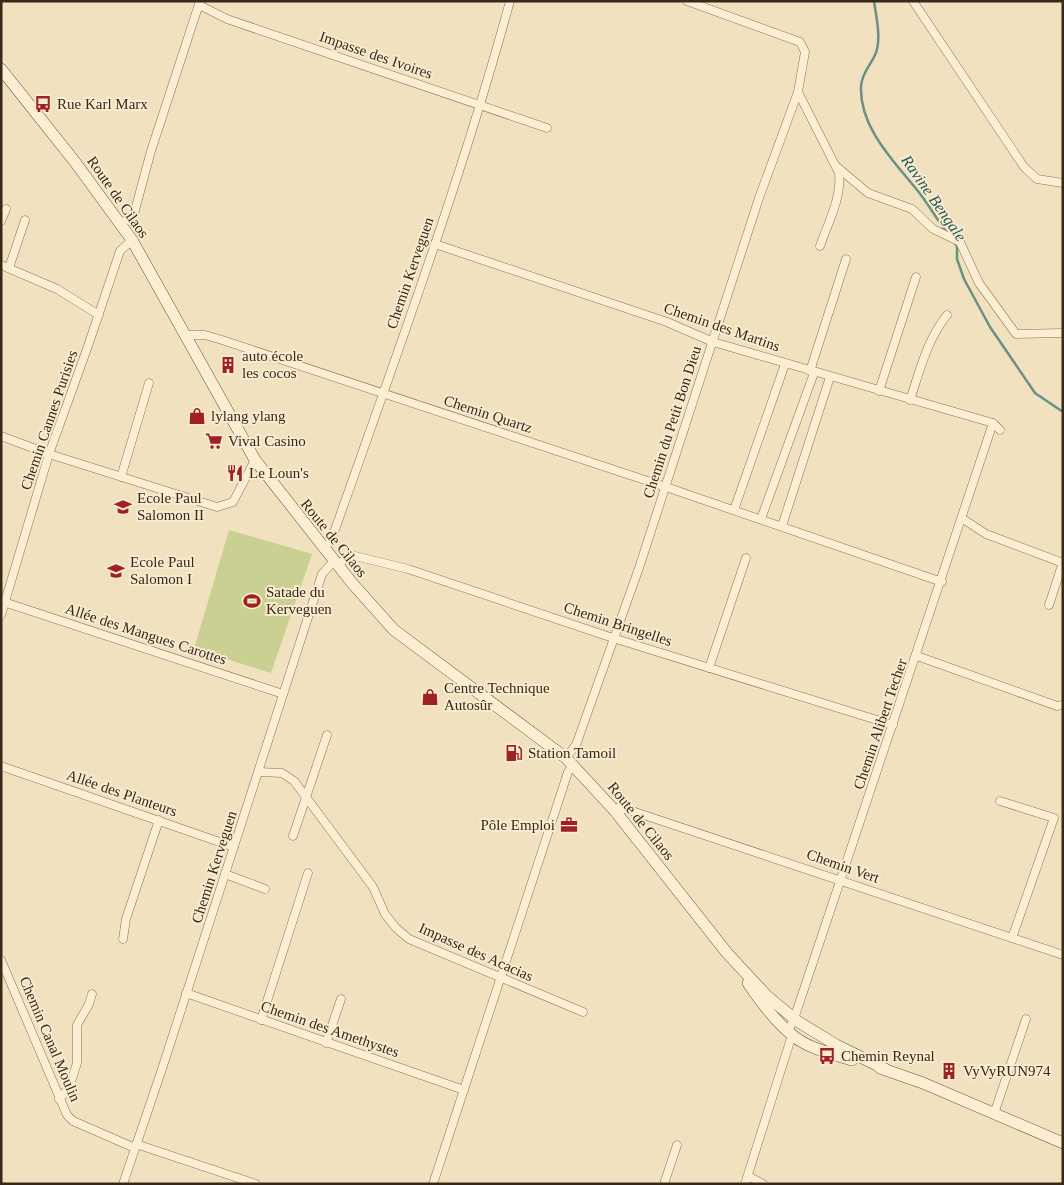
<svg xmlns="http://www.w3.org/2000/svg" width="1064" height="1185" viewBox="0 0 1064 1185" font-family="Georgia,serif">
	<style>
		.green { fill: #cad092 }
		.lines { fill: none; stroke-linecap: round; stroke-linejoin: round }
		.stream { stroke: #699186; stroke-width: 2.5 }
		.street-casing { stroke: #8b7156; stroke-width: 9 }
		.secondary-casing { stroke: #6d5239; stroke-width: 12 }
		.street { stroke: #fbeed2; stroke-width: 8 }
		.secondary { stroke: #fbeed2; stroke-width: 11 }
		.labels { text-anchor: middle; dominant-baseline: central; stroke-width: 4; stroke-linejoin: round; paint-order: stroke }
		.street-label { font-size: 15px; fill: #39291b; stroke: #f8ebcf }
		.poi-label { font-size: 15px; fill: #39291b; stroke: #f8ebcf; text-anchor: start }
		.water-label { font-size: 16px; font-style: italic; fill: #295a56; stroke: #f8ebcf }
	</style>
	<rect width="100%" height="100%" fill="#f1e1be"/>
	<path class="green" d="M229,530L312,554L271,673L194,649Z"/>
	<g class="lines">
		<g class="stream">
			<path d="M874,1C876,16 882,40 875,55C870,66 862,73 861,86C859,129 897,164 921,195C930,207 938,221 947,233"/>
			<path d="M954,242L957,246V259L964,279L990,327L1035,393L1063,412"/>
		</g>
		<g class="street-casing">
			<g id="street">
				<path d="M913,1L1024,167L1037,179L1063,183"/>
				<path d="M199,5L227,19L547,128"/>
				<path d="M798,92L839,173C842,197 828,223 820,246"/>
				<path d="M837,167L868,193L912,209L933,229L960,242L979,283L1016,334L1063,333"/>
				<path d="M1,221L6,209"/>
				<path d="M121,224L134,214L151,151L200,1"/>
				<path d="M435,244L667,322L713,342L993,423L1000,430"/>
				<path d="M1,265L57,289L99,315"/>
				<path d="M9,268L25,220"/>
				<path d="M184,335H205L222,340L666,487L942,582"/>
				<path d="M810,371L846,259"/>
				<path d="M879,391L916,277"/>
				<path d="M910,400C920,370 927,340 947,315"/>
				<path d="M1,436L49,454L217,507L233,502L255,460"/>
				<path d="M121,477L149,383"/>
				<path d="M734,510L785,364"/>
				<path d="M761,519L814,373"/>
				<path d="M963,519L986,534L1063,563"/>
				<path d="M782,526L830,377"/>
				<path d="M324,548L331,541C394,362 460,184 510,1"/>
				<path d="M337,565L351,555L408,569L613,638L893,725"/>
				<path d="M1,601L283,694"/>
				<path d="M1049,605L1063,562"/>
				<path d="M1,615L49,454L88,346L120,251L132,240"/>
				<path d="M917,656L1057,706L1063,705"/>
				<path d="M709,668L746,558"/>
				<path d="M566,758L576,745L639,568L759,198L798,92L805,52L800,42L687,1"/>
				<path d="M1,766L234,847"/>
				<path d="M259,772L282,773L294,781L373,887L385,914L396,928L409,939L583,1012"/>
				<path d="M1000,801L1054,818L1012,938"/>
				<path d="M615,811L618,808L629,810L1063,955"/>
				<path d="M293,836L327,735"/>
				<path d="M225,874L265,889"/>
				<path d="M123,939L126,919L159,820"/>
				<path d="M1,960L67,1115L73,1121L135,1148"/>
				<path d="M186,993L464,1090"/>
				<path d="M261,1020L308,873"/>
				<path d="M788,1031L794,1019L993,423"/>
				<path d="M326,1043L341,999"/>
				<path d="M59,1099L69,1088L77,1063V1025L89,1004L92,994"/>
				<path d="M994,1114L1026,1019"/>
				<path d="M136,1144L256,1184"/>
				<path d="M748,1176L763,1184"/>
				<path d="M123,1184L162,1069L322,574L334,561"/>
				<path d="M433,1184L568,772L573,765"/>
				<path d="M664,1184L677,1145"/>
				<path d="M745,1184L792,1035"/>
			</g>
		</g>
		<g class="secondary-casing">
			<g id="secondary">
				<path d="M1,69L75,162L132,240L255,460L352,583L394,630L566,758L615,811L727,953L767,996L797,1021L838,1046L885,1069"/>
				<path d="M748,983C760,1001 774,1020 791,1034C806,1048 833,1054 852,1060"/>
				<path d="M880,1068L923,1083L1063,1143"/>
			</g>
		</g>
		<use href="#street" class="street"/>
		<use href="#secondary" class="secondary"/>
	</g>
	<defs>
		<g id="bus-bare" transform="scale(1.35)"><path d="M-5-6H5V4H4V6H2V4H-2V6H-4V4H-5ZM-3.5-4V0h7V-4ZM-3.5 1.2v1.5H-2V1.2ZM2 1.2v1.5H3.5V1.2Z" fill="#9f2124" stroke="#f8ebcf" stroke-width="2.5" paint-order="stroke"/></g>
		<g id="building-bare" transform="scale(1.35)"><path d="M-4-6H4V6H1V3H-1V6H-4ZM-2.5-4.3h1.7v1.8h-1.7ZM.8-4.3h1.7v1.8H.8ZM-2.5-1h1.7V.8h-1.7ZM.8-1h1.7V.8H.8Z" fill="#9f2124" stroke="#f8ebcf" stroke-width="2.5" paint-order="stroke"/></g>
		<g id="shop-bare" transform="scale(1.35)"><path d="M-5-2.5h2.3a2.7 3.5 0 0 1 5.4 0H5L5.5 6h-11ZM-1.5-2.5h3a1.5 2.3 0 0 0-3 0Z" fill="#9f2124" stroke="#f8ebcf" stroke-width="2.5" paint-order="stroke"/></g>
		<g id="supermarket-bare" transform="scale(1.35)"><path d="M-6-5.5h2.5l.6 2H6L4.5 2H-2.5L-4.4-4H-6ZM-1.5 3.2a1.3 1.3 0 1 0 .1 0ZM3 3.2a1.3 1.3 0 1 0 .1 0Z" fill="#9f2124" stroke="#f8ebcf" stroke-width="2.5" paint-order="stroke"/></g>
		<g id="restaurant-bare" transform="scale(1.35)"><path d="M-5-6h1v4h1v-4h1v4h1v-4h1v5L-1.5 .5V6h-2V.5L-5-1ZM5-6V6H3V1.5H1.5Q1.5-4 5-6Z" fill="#9f2124" stroke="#f8ebcf" stroke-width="2.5" paint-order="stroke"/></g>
		<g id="school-bare" transform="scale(1.35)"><path d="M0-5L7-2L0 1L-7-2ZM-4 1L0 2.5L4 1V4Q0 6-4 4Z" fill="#9f2124" stroke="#f8ebcf" stroke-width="2.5" paint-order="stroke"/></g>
		<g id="stadium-bare" transform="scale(1.35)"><path d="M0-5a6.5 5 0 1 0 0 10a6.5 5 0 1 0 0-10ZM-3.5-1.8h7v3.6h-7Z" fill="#9f2124" stroke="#f8ebcf" stroke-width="2.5" paint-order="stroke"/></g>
		<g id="fuel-bare" transform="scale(1.35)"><path d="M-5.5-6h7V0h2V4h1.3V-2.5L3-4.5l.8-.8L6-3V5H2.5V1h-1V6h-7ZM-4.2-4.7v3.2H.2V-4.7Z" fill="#9f2124" stroke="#f8ebcf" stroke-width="2.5" paint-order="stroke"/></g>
		<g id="office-bare" transform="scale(1.35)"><path d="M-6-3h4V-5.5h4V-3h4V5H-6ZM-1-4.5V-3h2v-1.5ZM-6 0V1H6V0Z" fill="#9f2124" stroke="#f8ebcf" stroke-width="2.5" paint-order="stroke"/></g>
	</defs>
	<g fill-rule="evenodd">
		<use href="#bus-bare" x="43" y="104"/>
		<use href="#building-bare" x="228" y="365"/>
		<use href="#shop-bare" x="197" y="416"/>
		<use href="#supermarket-bare" x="214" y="441"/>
		<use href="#restaurant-bare" x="235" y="473"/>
		<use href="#school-bare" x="123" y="507"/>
		<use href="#school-bare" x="116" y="571"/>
		<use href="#stadium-bare" x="252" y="601"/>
		<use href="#shop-bare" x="430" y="697"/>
		<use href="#fuel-bare" x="514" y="753"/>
		<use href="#office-bare" x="569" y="825"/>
		<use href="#bus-bare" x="827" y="1056"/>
		<use href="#building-bare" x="949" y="1071"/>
	</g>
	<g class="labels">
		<g class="street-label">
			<text transform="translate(376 55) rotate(19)">Impasse des Ivoires</text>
			<text transform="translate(118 197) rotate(55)">Route de Cilaos</text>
			<text transform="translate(410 273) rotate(-71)">Chemin Kerveguen</text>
			<text transform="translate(722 327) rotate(19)">Chemin des Martins</text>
			<text transform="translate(488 414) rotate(18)">Chemin Quartz</text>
			<text transform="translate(49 420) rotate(-71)">Chemin Cannes Purisies</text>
			<text transform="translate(672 422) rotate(-72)">Chemin du Petit Bon Dieu</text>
			<text transform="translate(334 538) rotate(51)">Route de Cilaos</text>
			<text transform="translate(618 624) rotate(18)">Chemin Bringelles</text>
			<text transform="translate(146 634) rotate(18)">Allée des Mangues Carottes</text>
			<text transform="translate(880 724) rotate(-71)">Chemin Alibert Techer</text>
			<text transform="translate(122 793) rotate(19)">Allée des Planteurs</text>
			<text transform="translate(641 821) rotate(51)">Route de Cilaos</text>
			<text transform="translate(843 866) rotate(19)">Chemin Vert</text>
			<text transform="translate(214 867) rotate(-72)">Chemin Kerveguen</text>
			<text transform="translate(476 952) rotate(24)">Impasse des Acacias</text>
			<text transform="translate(330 1029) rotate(19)">Chemin des Amethystes</text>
			<text transform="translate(50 1039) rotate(67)">Chemin Canal Moulin</text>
		</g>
		<g class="poi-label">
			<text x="57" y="104">Rue Karl Marx</text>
			<text x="242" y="356">auto école<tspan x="242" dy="17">les cocos</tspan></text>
			<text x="211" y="416">lylang ylang</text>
			<text x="228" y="441">Vival Casino</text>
			<text x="249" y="473">Le Loun's</text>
			<text x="137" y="498">Ecole Paul<tspan x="137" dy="17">Salomon II</tspan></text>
			<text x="130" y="562">Ecole Paul<tspan x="130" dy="17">Salomon I</tspan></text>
			<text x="266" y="592">Satade du<tspan x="266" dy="17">Kerveguen</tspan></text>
			<text x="444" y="688">Centre Technique<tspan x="444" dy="17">Autosûr</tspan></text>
			<text x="528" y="753">Station Tamoil</text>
			<text x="555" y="825" text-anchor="end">Pôle Emploi</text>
			<text x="841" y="1056">Chemin Reynal</text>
			<text x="963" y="1071">VyVyRUN974</text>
		</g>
		<g class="water-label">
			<text transform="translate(934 198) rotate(55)">Ravine Bengale</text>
		</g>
	</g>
	<rect width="1064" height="1185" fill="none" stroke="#39291b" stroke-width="5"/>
</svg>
